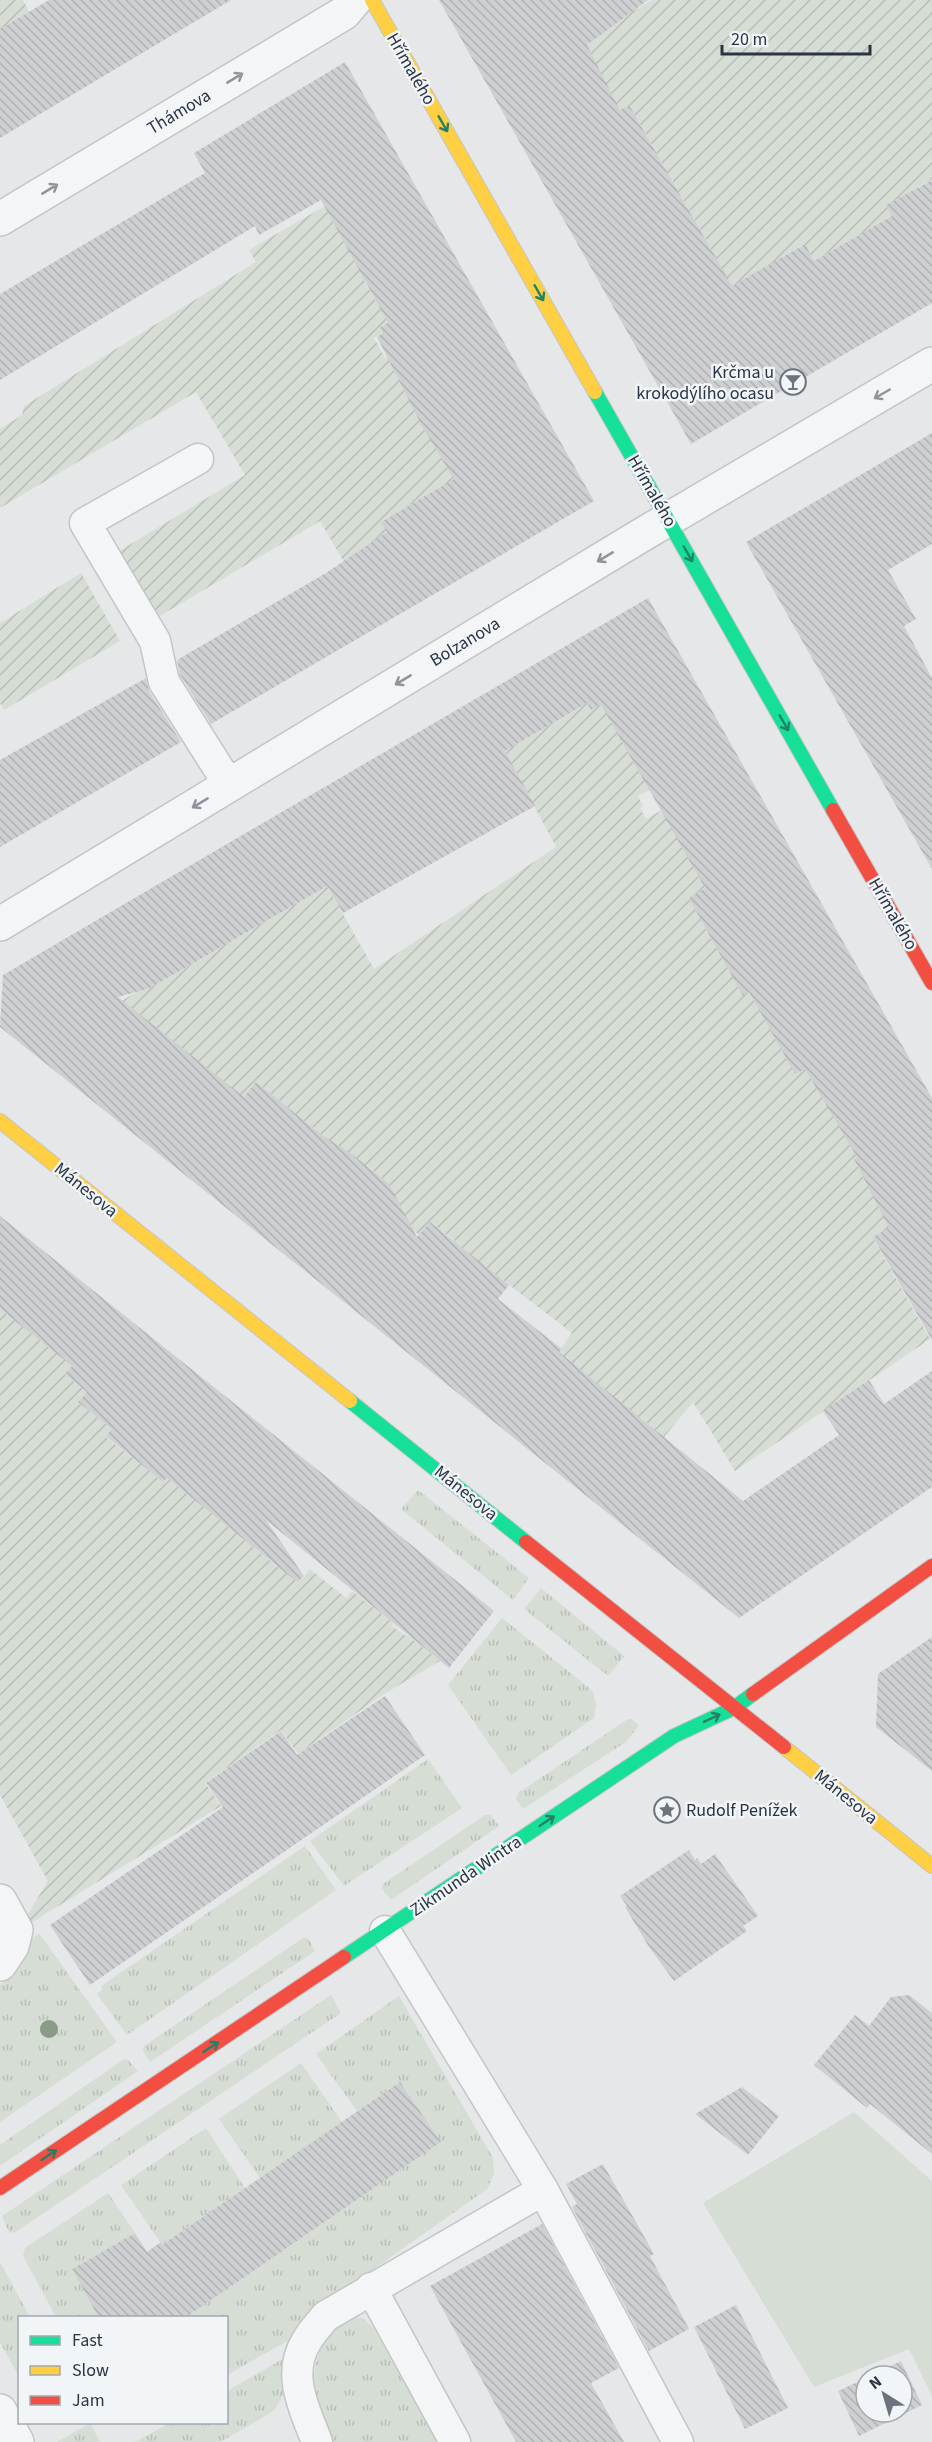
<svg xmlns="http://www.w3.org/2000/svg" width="932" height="2442" viewBox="0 0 932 2442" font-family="'Source Sans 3',sans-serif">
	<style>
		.grass { fill: url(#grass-tufts) }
		.park { fill: #d6ddd5 }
		.garden { fill: url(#garden-furrows) }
		.building { fill: url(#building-back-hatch) }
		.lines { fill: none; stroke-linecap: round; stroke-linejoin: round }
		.lane-casing { stroke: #c3c5c7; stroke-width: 33 }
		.street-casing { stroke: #c3c5c7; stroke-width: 36 }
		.fast-casing { stroke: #c3c5c7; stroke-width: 16 }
		.slow-casing { stroke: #c3c5c7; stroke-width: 16 }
		.jam-casing { stroke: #c3c5c7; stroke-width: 16 }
		.lane { stroke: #f4f5f6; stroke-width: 30 }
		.street { stroke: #f4f5f6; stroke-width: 33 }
		.fast { stroke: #16e098; stroke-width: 14 }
		.slow { stroke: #ffcf43; stroke-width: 14 }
		.jam { stroke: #f24e42; stroke-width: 14 }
		.tree { fill: #8a9c87 }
		.oneway { stroke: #8f949c }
		.oneway2 { stroke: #218169 }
		.labels { text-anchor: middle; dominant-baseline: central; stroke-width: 5; stroke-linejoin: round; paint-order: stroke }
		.street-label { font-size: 18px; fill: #2a3443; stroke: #f2f5f8 }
		.poi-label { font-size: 18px; fill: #2a3443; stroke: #f2f5f8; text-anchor: end }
	</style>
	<defs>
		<pattern id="grass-tufts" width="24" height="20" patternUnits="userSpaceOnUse" patternTransform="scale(1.5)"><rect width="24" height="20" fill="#d6ddd5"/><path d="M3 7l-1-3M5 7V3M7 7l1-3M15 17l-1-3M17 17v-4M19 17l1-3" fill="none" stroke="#b8beb8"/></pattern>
		<pattern id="garden-furrows" width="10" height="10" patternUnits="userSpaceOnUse" patternTransform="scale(1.5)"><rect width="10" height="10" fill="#d6ddd5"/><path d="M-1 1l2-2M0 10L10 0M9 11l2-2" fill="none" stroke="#b8beb8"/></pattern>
		<pattern id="building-back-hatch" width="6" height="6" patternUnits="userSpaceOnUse" patternTransform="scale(1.5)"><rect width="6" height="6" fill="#cdcfd1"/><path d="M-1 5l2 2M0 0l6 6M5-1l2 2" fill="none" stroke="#b0b2b5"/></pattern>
	</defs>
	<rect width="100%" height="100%" fill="#e5e7e9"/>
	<g class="grass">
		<path d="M418,1490L529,1578L513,1600L401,1509Z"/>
		<path d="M541,1588L624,1656L608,1676L524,1609Z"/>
		<path d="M502,1618L593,1691L596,1705L594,1718L511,1775L448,1685Z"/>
		<path d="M628,1719H631L639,1725L626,1742L523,1809L516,1799L518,1793Z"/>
		<path d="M428,1759L462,1808L344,1886L310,1841Z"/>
		<path d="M485,1815H490L499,1826L391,1900L382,1889L383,1884Z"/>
		<path d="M305,1846L336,1890L127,2035L97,1994L103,1989L101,1986Z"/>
		<path d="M39,1933L117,2042L0,2122V1985L21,1962L28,1942Z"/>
		<path d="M303,1938H308L315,1951L150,2062L143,2051L144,2046Z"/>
		<path d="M331,1995L341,2013L14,2233L9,2232L2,2216Z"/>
		<path d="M399,1996L493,2158L494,2174L487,2189L326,2303L300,2334L227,2375L226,2318H185L441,2142L400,2082L357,2111L316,2054Z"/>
		<path d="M124,2059L128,2060L138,2071L0,2166V2145Z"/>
		<path d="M301,2063L342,2122L260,2178L219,2119Z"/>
		<path d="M206,2128L245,2188L162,2245L121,2185Z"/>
		<path d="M108,2193L135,2233L72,2269L99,2317H56L23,2256L25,2248Z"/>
		<path d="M0,2262L30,2317L20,2318L19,2377L0,2342Z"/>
		<path d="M351,2317L362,2318L373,2327L437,2442H334C309,2396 301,2350 351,2317Z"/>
		<path d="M291,2354L283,2395L275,2410L257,2421L220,2442H135L170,2423L226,2422L227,2391Z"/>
		<path d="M90,2423L100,2442H57Z"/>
	</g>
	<path class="park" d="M854,2112L932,2181V2396L909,2349L814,2387L703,2203Z"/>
	<g class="garden">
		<path d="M0,0H23L29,12L0,29Z"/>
		<path d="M652,0H932V179L887,205L896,222L861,234L814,261L804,244L782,257L752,329L705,238L629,105L614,113L577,51L591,43L599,31Z"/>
		<path d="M332,202L365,278L364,280L388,323L380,327L383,333L374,338L385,358L402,348L468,471L382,521L389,536L344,562L320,521L153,620L116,553L245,475L196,392L0,508V429L22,415L24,406L256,262L249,250Z"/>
		<path d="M81,573L120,641L4,710L0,703V623Z"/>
		<path d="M612,699L650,790L638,796L643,806L640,808L646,819L662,810L706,887L691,897L743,995L759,987L857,1157L854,1159L890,1228L873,1238L930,1339L735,1471L693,1402L664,1437L641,1418L630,1429L559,1352L572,1333L483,1265L445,1255L455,1241L430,1222L419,1235L400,1219L389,1197L392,1190L389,1184L366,1165L363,1168L256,1082L235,1108L120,1002L146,986L150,988L327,886L374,969L556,847L505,751L587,703L591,710Z"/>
		<path d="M0,1309L72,1366L65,1374L87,1392L79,1403L98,1418L118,1421L106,1437L163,1482L167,1478L279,1568L283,1563L302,1579L310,1569L346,1598L352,1591L393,1623L392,1626L406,1636L407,1635L440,1661L384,1694L298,1754L281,1730L205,1783L221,1806L29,1924L26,1917L48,1881L0,1795Z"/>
	</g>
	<g class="building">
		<path d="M49,0H231L0,138V29Z"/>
		<path d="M439,0H648L587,45L620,110L629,105L732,286L805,244L814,261L892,216L886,205L932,180V303L691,444Z"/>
		<path d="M345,62L594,501L211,724L180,675L177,660L326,573L387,532L381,522L454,479L423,428L377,337L383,333L380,327L388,323L321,200L259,235L255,226L0,380V294L205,173L194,153Z"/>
		<path d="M932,433V544L888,570L916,619L904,626L932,678V869L746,542Z"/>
		<path d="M648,598L932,1098V1340L873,1237L889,1228L854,1159L857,1157L805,1069L795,1074L749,992L743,996L690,900V897L705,888L601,705L591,710L587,703L505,751L535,806L343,913L327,886L150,988L118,997L244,1097L256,1082L322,1135L353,1155L389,1184L417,1237L430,1222L509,1285L498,1299L562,1349L559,1352L743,1501L839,1435L823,1411L869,1380L884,1404L932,1371V1487L739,1618L0,1027L3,975Z"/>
		<path d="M146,678L149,691L181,742L0,847V760Z"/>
		<path d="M0,1216L494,1611L449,1668L266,1520L304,1576L297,1582L167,1478L163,1482L106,1436L112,1429L78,1402L87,1392L65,1374L72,1366L0,1309Z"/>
		<path d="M932,1637V1771L876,1727L878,1674Z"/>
		<path d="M385,1696L425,1755L90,1985L50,1925L223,1807L206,1783L281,1731L297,1755Z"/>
		<path d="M689,1850L695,1860L697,1858L701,1864L715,1854L758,1916L743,1926L747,1931L674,1981L649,1947L625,1907L627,1906L620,1896Z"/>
		<path d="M909,1995L932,2013V2154L870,2104L867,2108L814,2065L855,2015L869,2026L891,1997Z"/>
		<path d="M400,2082L441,2142L185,2318H99L72,2269L135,2233L147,2252L161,2242L162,2245Z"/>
		<path d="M742,2087L779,2116L748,2155L695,2114Z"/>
		<path d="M603,2164L654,2254L650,2256L689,2329L649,2351L572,2207L577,2204L566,2184Z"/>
		<path d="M542,2224L619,2368L591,2383L624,2442H516L430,2286Z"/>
		<path d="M736,2305L788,2408L745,2429L694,2327Z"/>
		<path d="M901,2361L922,2405L859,2436L838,2391L866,2378V2412H902V2376H870Z"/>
	</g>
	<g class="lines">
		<g class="lane-casing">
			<g id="lane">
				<path d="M198,459L85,523L155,641L164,682L229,785"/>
				<path d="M385,1931L543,2190L678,2442"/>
				<path d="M371,2288L455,2442"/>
				<path d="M317,2442C305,2410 286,2375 306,2342C311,2333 319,2324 326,2316L543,2190"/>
			</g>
		</g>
		<g class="street-casing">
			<g id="street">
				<path d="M0,219L344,13L355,0"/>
				<path d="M0,924L640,536L932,364"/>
				<path d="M0,1901L16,1930L12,1946L0,1964"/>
				<path d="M0,2411L17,2442"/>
			</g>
		</g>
		<g class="fast-casing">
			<g id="fast">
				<path d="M595,392L833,810"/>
				<path d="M350,1401L526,1542"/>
				<path d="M344,1957L674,1736L734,1708L753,1694"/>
			</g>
		</g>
		<g class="slow-casing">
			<g id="slow">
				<path d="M372,0L595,392"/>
				<path d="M0,1121L350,1401"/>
				<path d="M784,1747L932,1866"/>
			</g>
		</g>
		<g class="jam-casing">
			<g id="jam">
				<path d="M833,810L932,983"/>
				<path d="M526,1542L784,1747"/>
				<path d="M753,1694L932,1566"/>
				<path d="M0,2188L344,1957"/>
			</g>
		</g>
		<use href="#lane" class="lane"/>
		<use href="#street" class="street"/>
		<use href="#fast" class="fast"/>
		<use href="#slow" class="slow"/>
		<use href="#jam" class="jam"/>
	</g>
	<circle class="tree" cx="49" cy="2029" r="9"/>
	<defs><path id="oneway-shaft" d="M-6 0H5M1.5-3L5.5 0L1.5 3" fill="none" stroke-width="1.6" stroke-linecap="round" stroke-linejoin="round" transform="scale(1.5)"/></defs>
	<g class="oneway">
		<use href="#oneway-shaft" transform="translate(235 78) rotate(-31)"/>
		<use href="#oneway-shaft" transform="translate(50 189) rotate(-31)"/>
		<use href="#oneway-shaft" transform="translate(882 394) rotate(150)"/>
		<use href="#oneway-shaft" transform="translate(605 557) rotate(149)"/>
		<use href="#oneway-shaft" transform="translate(403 680) rotate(149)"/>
		<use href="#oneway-shaft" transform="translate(200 803) rotate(149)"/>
	</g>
	<g class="oneway2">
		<use href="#oneway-shaft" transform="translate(443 124) rotate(60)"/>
		<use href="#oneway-shaft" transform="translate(539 293) rotate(60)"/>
		<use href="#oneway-shaft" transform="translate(688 554) rotate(60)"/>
		<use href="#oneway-shaft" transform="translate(784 723) rotate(60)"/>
		<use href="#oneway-shaft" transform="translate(712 1718) rotate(-25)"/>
		<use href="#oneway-shaft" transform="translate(547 1821) rotate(-34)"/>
		<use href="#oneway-shaft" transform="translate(211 2047) rotate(-34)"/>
		<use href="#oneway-shaft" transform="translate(49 2155) rotate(-34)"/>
	</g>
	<defs>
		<g id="bar-ring" transform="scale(1.35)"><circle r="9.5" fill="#f2f5f8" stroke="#6b737d" stroke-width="1.5"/><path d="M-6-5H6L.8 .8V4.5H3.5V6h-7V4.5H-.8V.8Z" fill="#6b737d"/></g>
		<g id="sight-ring" transform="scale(1.35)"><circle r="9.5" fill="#f2f5f8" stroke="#6b737d" stroke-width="1.5"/><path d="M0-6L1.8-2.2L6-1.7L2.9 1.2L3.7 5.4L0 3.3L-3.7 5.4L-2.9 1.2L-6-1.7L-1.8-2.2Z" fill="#6b737d"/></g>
	</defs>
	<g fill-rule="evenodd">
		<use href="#bar-ring" x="793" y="382"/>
		<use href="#sight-ring" x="667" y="1810"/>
	</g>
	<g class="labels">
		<g class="street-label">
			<text transform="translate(411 69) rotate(60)">Hřímalého</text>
			<text transform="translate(179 112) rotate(-31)">Thámova</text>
			<text transform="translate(652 491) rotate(60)">Hřímalého</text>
			<text transform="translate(465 642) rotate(-31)">Bolzanova</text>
			<text transform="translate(893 914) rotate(60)">Hřímalého</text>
			<text transform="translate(86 1190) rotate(39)">Mánesova</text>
			<text transform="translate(466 1493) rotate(39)">Mánesova</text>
			<text transform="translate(846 1797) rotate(39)">Mánesova</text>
			<text transform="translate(466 1876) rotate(-34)">Zikmunda Wintra</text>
		</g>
		<g class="poi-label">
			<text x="774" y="372">Krčma u<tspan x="774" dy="21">krokodýlího ocasu</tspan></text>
			<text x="686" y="1810" text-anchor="start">Rudolf Penížek</text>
		</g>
	</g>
	<rect x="18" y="2316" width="210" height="108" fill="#f2f5f8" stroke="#a2a8b0" stroke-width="1.5"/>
	<rect x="30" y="2336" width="30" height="9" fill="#16e098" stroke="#a2a8b0" stroke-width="1.5"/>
	<text x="72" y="2346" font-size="18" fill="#2a3443">Fast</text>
	<rect x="30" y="2366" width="30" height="9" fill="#ffcf43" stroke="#a2a8b0" stroke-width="1.5"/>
	<text x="72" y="2376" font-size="18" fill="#2a3443">Slow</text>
	<rect x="30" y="2396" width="30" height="9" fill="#f24e42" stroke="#a2a8b0" stroke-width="1.5"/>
	<text x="72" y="2406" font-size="18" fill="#2a3443">Jam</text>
	<g transform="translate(884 2394) rotate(323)"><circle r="28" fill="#f2f5f8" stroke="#a2a8b0" stroke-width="1.5"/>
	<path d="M0-4.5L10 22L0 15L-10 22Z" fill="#6b737d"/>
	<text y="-9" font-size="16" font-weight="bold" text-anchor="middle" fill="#2a3443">N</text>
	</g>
	<path d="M722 45v9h148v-9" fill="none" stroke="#2a3443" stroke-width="3"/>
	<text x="731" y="45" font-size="18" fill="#2a3443" stroke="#f2f5f8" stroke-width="4.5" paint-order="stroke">20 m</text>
</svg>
